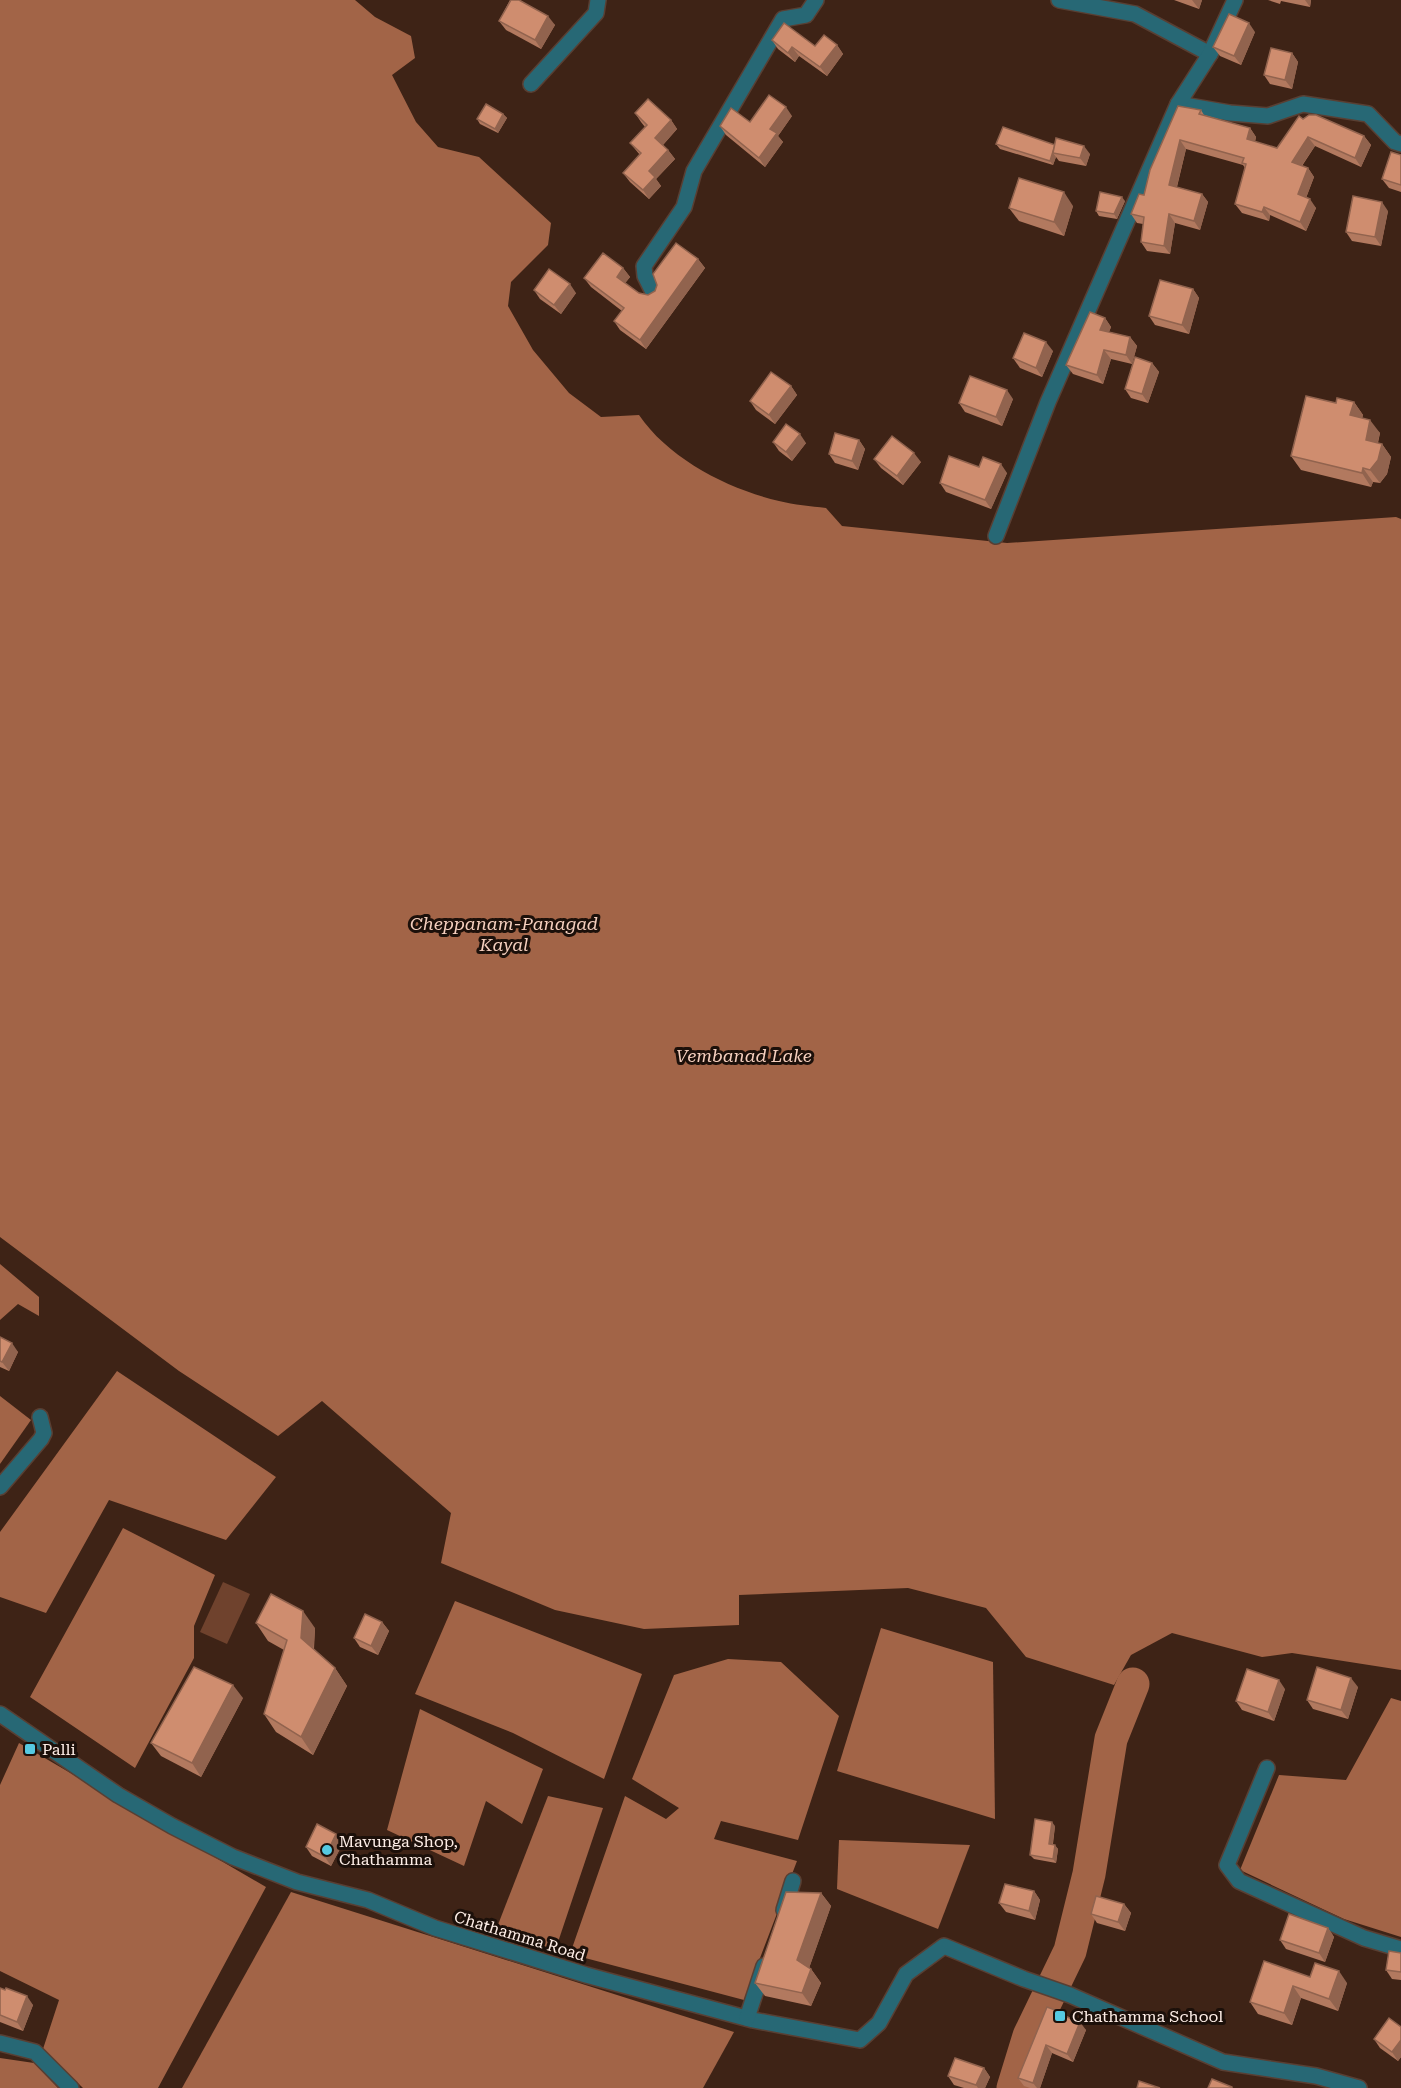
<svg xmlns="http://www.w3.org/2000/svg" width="1401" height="2088" viewBox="0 0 1401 2088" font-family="'Roboto Serif',serif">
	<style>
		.green { fill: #6f422d }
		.water { fill: #a26447 }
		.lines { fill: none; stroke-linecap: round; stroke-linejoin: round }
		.river { stroke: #a26447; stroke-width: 33 }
		.minor-casing { stroke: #593f33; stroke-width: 18 }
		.minor { stroke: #276875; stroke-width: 15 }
		.wall { fill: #b2795f }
		.shaded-wall { fill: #91634e }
		.building { fill: #cf8d6f; stroke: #91634e; stroke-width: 1.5 }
		.poi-dot { fill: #56c9e1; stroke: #1c100a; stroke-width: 2 }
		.labels { text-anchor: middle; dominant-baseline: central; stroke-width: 6; stroke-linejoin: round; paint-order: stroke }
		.poi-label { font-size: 16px; fill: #feeee7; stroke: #1c100a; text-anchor: start }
		.street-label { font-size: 16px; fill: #feeee7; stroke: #1c100a }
		.water-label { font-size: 18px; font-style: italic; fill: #f5cfbe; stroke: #1c100a }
	</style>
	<rect width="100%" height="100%" fill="#3e2316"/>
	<path class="green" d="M223,1582L250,1594L227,1644L200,1632Z"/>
	<g class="water">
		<path d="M0,0H355L375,17L411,36L415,58L392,75L416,122L438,147L479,157L551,223L548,245L511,282L508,306L533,350L569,393L601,417L639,415C669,459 728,489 779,501C794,505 811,506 826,508L842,526L1007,543L1396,517L1401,519V1670L1292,1653L1262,1657L1172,1633L1131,1655L1114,1685L1026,1657L986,1608L908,1588L739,1595V1625L644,1629L555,1610L441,1563L451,1513L322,1401L278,1436L179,1371L0,1237Z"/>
		<path d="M0,1264L39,1297V1316L18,1304L0,1320Z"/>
		<path d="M117,1371L276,1477L226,1540L109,1500L46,1613L0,1597V1532Z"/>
		<path d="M0,1396L31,1420L0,1464Z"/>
		<path d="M123,1528L215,1575L194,1626V1658L135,1768L30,1697Z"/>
		<path d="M455,1601L642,1674L604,1779L513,1733L415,1694Z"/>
		<path d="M881,1628L993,1662L995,1819L837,1771Z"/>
		<path d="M728,1659L781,1662L839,1716L798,1840L721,1821L714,1839L797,1861L744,2000L570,1954L625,1796L666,1819L679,1808L632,1779L674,1675Z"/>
		<path d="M1391,1698L1401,1701V1937L1344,1919L1240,1870L1279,1775L1346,1780Z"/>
		<path d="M420,1709L543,1769L522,1824L486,1801L464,1866L387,1830Z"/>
		<path d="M19,1743L266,1887L158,2088H83L43,2049L59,2000L0,1971V1785Z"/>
		<path d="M548,1796L603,1808L555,1951L494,1935Z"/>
		<path d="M839,1840L970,1845L938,1929L837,1889Z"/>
		<path d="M291,1892L734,2032L703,2088H182Z"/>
		<path d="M0,2058L34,2063L58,2088H0Z"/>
	</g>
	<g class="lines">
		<path class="river" d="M1013,2088L1029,2036L1070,1951L1089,1874L1111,1739L1133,1684"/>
		<g class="minor-casing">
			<g id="minor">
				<path d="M1059,0L1135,14L1210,54"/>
				<path d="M531,84L596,13L598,0"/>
				<path d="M1178,104L1230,113L1268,116L1303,104L1368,114L1395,142L1401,144"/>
				<path d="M654,294L645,276L644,266L684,207L694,171L783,19L806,15L816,0"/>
				<path d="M996,536L1048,402L1178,104L1210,54L1235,0"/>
				<path d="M0,1487L41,1439L44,1433L40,1417"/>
				<path d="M0,1714L118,1795L172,1826L233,1857L297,1882L368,1900L435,1928L586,1975L753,2020L860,2040L879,2023L906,1974L944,1946L1024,1979L1070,1995L1223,2062L1316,2076L1359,2088"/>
				<path d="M1267,1768L1227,1865L1239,1881L1364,1938L1401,1949"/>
				<path d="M784,1910L793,1881"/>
				<path d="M747,2018L764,1966"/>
				<path d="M0,2043L35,2052L71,2088"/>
			</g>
		</g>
		<use href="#minor" class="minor"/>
	</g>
	<g class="wall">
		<path d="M510,0H520L555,25L541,49L506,30L499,21Z"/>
		<path d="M1174,0H1202L1199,9Z"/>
		<path d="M1268,0H1311L1310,7L1281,1L1280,4Z"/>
		<path d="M1255,32L1241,65L1220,56L1213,47Z"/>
		<path d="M772,40L815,46L837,45L843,54L827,76L799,56L795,62L778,49Z"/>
		<path d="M1292,53L1298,62L1292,89L1270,84L1264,75Z"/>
		<path d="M1201,110L1204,115L1250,128L1256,137L1255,142L1277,148L1303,119L1364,136L1371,145L1361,167L1315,146L1302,166L1308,168L1314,177L1306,198L1316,208L1306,231L1270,215L1269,221L1242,213L1235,204L1245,168L1243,165L1186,149L1177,187L1202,194L1208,202L1200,230L1175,223L1170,254L1147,251L1141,242L1143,224L1137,223L1131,214L1144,195L1150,170Z"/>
		<path d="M635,113L671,120L677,129L663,145L668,150L675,159L656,179L661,186L649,199L630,182L623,173L640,155L630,143L645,127L641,122Z"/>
		<path d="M503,114L507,118L498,133L480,124L477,119Z"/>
		<path d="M792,116L778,136L783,142L765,167L726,135L720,126Z"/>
		<path d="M996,144L1055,145L1090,154L1086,166L1059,161L1056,157L1053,165L1000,149Z"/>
		<path d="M1401,155V192L1389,188L1382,179Z"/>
		<path d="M1125,201L1117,219L1099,216L1096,211Z"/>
		<path d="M1073,206L1064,236L1019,221L1009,208Z"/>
		<path d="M1388,211L1381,246L1352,241L1346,232Z"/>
		<path d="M698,259L705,268L646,349L620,330L614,321L622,311L591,287L584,278L623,268L630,277L625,283L639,293L648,295L655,291Z"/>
		<path d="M1193,289L1199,298L1189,334L1155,325L1149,316Z"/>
		<path d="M534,290L576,293L561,314L540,299Z"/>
		<path d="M1105,318L1111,327L1109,332L1130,337L1137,346L1132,364L1111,359L1103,384L1073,374L1066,365Z"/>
		<path d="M1053,351L1042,377L1020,368L1013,358Z"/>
		<path d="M1152,363L1159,372L1148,403L1131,398L1125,389Z"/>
		<path d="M791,386L797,395L775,424L756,410L750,401Z"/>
		<path d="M1013,399L1002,426L965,412L959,403Z"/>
		<path d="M1354,402L1363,415L1362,418L1380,433L1378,443L1382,444L1391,457L1387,474L1380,483L1373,482L1371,487L1301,470L1291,456L1336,403Z"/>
		<path d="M859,440L865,449L858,470L835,463L829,454Z"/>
		<path d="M773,442L806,443L792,461L779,451Z"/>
		<path d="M874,459L921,462L903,485L881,468Z"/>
		<path d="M979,467L1007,473L991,509L946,492L940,483Z"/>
		<path d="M0,1337L18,1352L9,1371L0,1367Z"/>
		<path d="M382,1622L389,1631L378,1655L360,1647L354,1638Z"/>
		<path d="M256,1623L315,1628L314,1649L335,1668L347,1686L313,1755L276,1732L264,1714L284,1650L268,1641Z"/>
		<path d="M1358,1687L1348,1719L1313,1709L1307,1700Z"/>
		<path d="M1285,1689L1274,1721L1242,1710L1236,1701Z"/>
		<path d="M243,1698L201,1777L161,1756L151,1743Z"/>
		<path d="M1055,1826L1053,1844L1058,1849L1056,1863L1034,1859L1030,1855Z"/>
		<path d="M343,1843L331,1866L312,1856L306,1847Z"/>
		<path d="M1034,1891L1040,1900L1035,1920L1006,1912L999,1903Z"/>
		<path d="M821,1893L831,1906L809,1968L811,1969L821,1983L811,2006L765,1996L755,1983Z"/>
		<path d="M1124,1904L1131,1913L1125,1931L1097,1923L1091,1914Z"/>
		<path d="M1328,1928L1334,1937L1325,1962L1286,1949L1280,1940Z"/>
		<path d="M1401,1953V1980L1392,1979L1386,1970Z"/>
		<path d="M1310,1977L1347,1983L1338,2011L1301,1998L1292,2025L1258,2014L1250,2002Z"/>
		<path d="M0,1988L33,2005L23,2031L0,2022Z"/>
		<path d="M1058,2011L1060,2014L1086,2030L1073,2062L1052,2053L1040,2088H1030L1024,2086L1018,2078Z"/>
		<path d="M1401,2027V2057L1398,2061L1380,2048L1374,2039Z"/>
		<path d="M984,2068L990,2077L985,2088H964L954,2085L948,2076Z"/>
	</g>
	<g class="shaded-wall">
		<path d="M1192,0H1202L1199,9Z"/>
		<path d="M1305,0H1311L1310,7Z"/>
		<path d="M548,16L555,25L541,49L535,40Z"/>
		<path d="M1249,23L1255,32L1241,65L1234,56Z"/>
		<path d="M837,45L843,54L827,76L820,67Z"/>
		<path d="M792,47L799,56L795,62L788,53Z"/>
		<path d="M1292,53L1298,62L1292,89L1285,80Z"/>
		<path d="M786,107L792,116L778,136L783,142L765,167L759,158L770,129Z"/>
		<path d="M503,114L507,118L498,133L495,129Z"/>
		<path d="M671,120L677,129L661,147L655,138Z"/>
		<path d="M1250,128L1256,137L1253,148L1247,139Z"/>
		<path d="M1364,136L1371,145L1361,167L1355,158Z"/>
		<path d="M1308,137L1315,146L1298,171L1292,162Z"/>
		<path d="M1180,140L1186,149L1175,194L1169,185Z"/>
		<path d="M1055,145L1053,153L1056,157L1053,165L1050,161Z"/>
		<path d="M1084,146L1090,154L1086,166L1080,158Z"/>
		<path d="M668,150L675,159L656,179L661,186L649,199L643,190L649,171Z"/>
		<path d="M1308,168L1314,177L1304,203L1298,194Z"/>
		<path d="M1064,192L1073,206L1064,236L1054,222Z"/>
		<path d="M1202,194L1208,202L1200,230L1194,221Z"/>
		<path d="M1122,197L1125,201L1117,219L1114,214Z"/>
		<path d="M1310,199L1316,208L1306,231L1300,222Z"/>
		<path d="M1382,202L1388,211L1381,246L1375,237Z"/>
		<path d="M1264,207L1270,215L1269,221L1262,212Z"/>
		<path d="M1169,214L1175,223L1170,254L1164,246Z"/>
		<path d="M698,259L705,268L646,349L640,340Z"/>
		<path d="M623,268L630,277L623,286L617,277Z"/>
		<path d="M570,284L576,293L561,314L554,305Z"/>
		<path d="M1193,289L1199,298L1189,334L1182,325Z"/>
		<path d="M1105,318L1111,327L1106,339L1100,330Z"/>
		<path d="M1130,337L1137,346L1132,364L1126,355Z"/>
		<path d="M1046,342L1053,351L1042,377L1036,368Z"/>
		<path d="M1104,350L1111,359L1103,384L1097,375Z"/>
		<path d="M1152,363L1159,372L1148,403L1142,394Z"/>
		<path d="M791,386L797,395L775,424L769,415Z"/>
		<path d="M1007,390L1013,399L1002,426L996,417Z"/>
		<path d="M1354,402L1363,415L1360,429L1350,415Z"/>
		<path d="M1370,420L1380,433L1375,453L1366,440Z"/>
		<path d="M800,434L806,443L792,461L786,452Z"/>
		<path d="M859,440L865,449L858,470L852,461Z"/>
		<path d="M1382,444L1391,457L1387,474L1380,483L1370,470Z"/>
		<path d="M914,453L921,462L903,485L897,476Z"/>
		<path d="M1001,464L1007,473L991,509L985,500Z"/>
		<path d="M1363,468L1373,482L1371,487L1362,473Z"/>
		<path d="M12,1343L18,1352L9,1371L2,1362Z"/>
		<path d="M303,1611L315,1628L313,1655L301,1638Z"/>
		<path d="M382,1622L389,1631L378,1655L371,1646Z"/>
		<path d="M335,1668L347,1686L313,1755L301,1737Z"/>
		<path d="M1351,1678L1358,1687L1348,1719L1341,1710Z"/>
		<path d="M1279,1680L1285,1689L1274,1721L1268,1712Z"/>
		<path d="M233,1685L243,1698L201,1777L192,1763Z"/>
		<path d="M1052,1822L1055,1826L1052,1848L1049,1844Z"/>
		<path d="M336,1834L343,1843L331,1866L325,1857Z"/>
		<path d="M1055,1845L1058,1849L1056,1863L1053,1859Z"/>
		<path d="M1034,1891L1040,1900L1035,1920L1029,1911Z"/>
		<path d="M821,1893L831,1906L807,1974L797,1960Z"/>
		<path d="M1124,1904L1131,1913L1125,1931L1118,1922Z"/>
		<path d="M1328,1928L1334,1937L1325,1962L1319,1953Z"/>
		<path d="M811,1969L821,1983L811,2006L802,1993Z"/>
		<path d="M1339,1971L1347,1983L1338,2011L1329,1999Z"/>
		<path d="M1293,1986L1301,1998L1292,2025L1284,2013Z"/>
		<path d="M27,1996L33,2005L23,2031L17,2022Z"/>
		<path d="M1080,2022L1086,2030L1073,2062L1067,2054Z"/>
		<path d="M1401,2040V2057L1398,2061L1392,2052Z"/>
		<path d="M1046,2045L1052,2053L1040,2088H1037L1033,2083Z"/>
		<path d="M984,2068L990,2077L985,2088H978L976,2085Z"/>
	</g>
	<g class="building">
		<path d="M511,0H519L548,16L535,40L499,21Z"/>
		<path d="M1229,14L1249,23L1234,56L1213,47Z"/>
		<path d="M784,23L815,46L824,35L837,45L820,67L792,47L788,53L772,40Z"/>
		<path d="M1271,48L1292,53L1285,80L1264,75Z"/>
		<path d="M769,95L786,107L770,129L777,133L759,158L720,126L731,108L750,122Z"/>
		<path d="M648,99L671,120L655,138L668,150L649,171L655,177L643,190L623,173L641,153L630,143L647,125L635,113Z"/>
		<path d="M486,104L503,114L495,129L477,119Z"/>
		<path d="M1178,106L1201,110L1199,114L1250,128L1247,139L1277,148L1299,116L1303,119L1309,115H1316L1364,136L1355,158L1308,137L1292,162L1308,168L1298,194L1310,199L1300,222L1264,207L1262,212L1235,204L1246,164L1242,163L1244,158L1180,140L1169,185L1202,194L1194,221L1169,214L1164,246L1141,242L1144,217L1131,214L1139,194L1144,195L1150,170Z"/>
		<path d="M1003,127L1055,145L1050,161L996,144Z"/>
		<path d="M1056,138L1084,146L1080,158L1053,153Z"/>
		<path d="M1391,152L1401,155V185L1382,179Z"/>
		<path d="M1019,178L1064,192L1054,222L1009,208Z"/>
		<path d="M1100,192L1122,197L1114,214L1096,211Z"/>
		<path d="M1353,196L1382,202L1375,237L1346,232Z"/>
		<path d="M676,243L698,259L640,340L614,321L624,308L584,278L603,253L623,268L617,277L639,293L648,295L655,291L657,285L653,274Z"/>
		<path d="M549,269L570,284L554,305L534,290Z"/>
		<path d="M1160,280L1193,289L1182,325L1149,316Z"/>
		<path d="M1090,312L1105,318L1100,330L1130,337L1126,355L1104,350L1097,375L1066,365Z"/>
		<path d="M1024,333L1046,342L1036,368L1013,358Z"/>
		<path d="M1135,357L1152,363L1142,394L1125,389Z"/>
		<path d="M771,372L791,386L769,415L750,401Z"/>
		<path d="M970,376L1007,390L996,417L959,403Z"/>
		<path d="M1306,396L1336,403L1337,398L1354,402L1350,415L1370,420L1366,440L1382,444L1378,460L1370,470L1363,468L1362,473L1291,456Z"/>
		<path d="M786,424L800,434L786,452L773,442Z"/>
		<path d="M835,433L859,440L852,461L829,454Z"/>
		<path d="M892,436L914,453L897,476L874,459Z"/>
		<path d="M949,456L979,467L983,457L1001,464L985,500L940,483Z"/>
		<path d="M0,1337L12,1343L2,1362L0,1361Z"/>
		<path d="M271,1594L303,1611L301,1638L335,1668L301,1737L264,1714L287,1640L256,1623Z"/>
		<path d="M365,1614L382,1622L371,1646L354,1638Z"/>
		<path d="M194,1667L233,1685L192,1763L151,1743Z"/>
		<path d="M1317,1667L1351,1678L1341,1710L1307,1700Z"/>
		<path d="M1247,1669L1279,1680L1268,1712L1236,1701Z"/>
		<path d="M1035,1819L1052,1822L1049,1844L1055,1845L1053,1859L1030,1855Z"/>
		<path d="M317,1824L336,1834L325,1857L306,1847Z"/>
		<path d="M1005,1884L1034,1891L1029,1911L999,1903Z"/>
		<path d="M786,1892L821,1893L797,1960L811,1969L802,1993L755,1983Z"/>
		<path d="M1096,1896L1124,1904L1118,1922L1091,1914Z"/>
		<path d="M1289,1914L1328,1928L1319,1953L1280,1940Z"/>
		<path d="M1389,1951L1401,1953V1972L1386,1970Z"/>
		<path d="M1264,1961L1310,1977L1315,1963L1339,1971L1329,1999L1293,1986L1284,2013L1250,2002Z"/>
		<path d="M0,1988L5,1990L6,1988L27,1996L17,2022L0,2015Z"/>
		<path d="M1047,2007L1058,2011L1057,2013L1080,2022L1067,2054L1046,2045L1033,2083L1018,2078Z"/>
		<path d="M1389,2018L1401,2027V2040L1392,2052L1374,2039Z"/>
		<path d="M955,2058L984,2068L976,2085L948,2076Z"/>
		<path d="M1212,2079L1232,2087V2088H1208Z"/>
		<path d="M1139,2081L1160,2088H1137Z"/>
	</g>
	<g class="poi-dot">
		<rect x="24" y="1743" width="12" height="12" rx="3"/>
		<circle cx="327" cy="1850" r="6"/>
		<rect x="1054" y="2010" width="12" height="12" rx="3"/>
	</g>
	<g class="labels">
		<g class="poi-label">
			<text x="42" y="1749">Palli</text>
			<text x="339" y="1841">Mavunga Shop,<tspan x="339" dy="18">Chathamma</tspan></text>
			<text x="1072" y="2016">Chathamma School</text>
		</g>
		<g class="street-label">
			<text transform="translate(520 1936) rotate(17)">Chathamma Road</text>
		</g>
		<g class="water-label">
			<text x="504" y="923">Cheppanam-Panagad<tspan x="504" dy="21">Kayal</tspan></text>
			<text x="744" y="1055">Vembanad Lake</text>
		</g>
	</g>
</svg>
